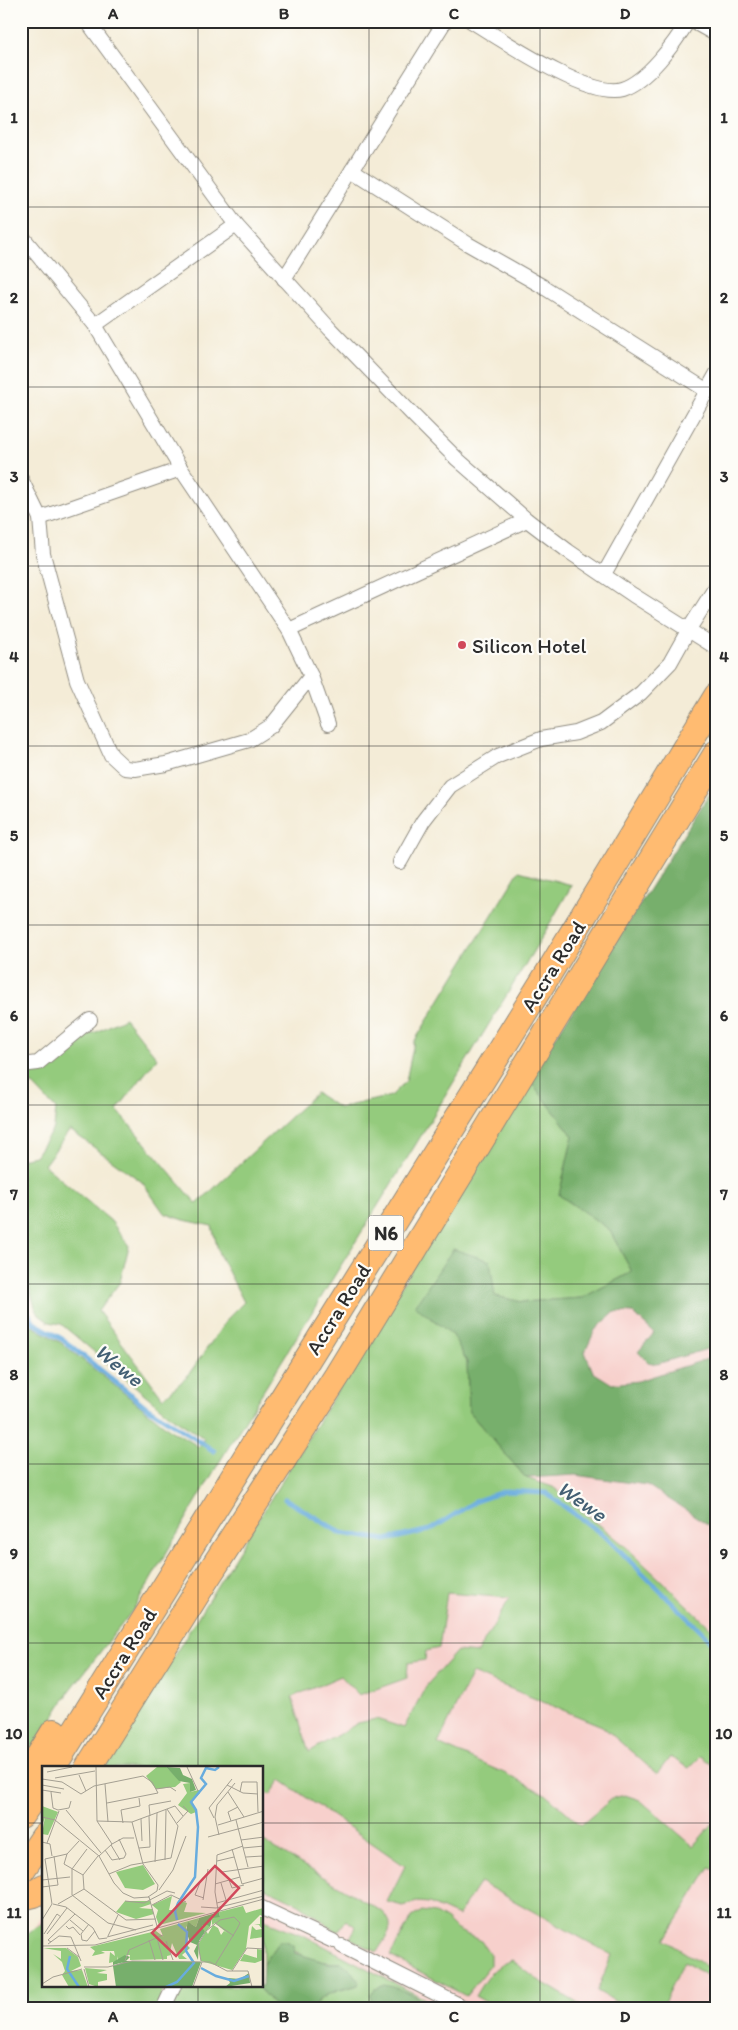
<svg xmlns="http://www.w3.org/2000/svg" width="738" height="2030" viewBox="0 0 738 2030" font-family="Itim,sans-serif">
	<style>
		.built { fill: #f7d0cc }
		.green { fill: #94cb7d; stroke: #607b54; fill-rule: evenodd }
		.forest { fill: #77af6c; stroke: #516d4c }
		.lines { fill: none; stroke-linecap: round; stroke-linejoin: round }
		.stream { stroke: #68acde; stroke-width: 5 }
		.street-casing { stroke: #908c81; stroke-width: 16 }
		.highway-casing { stroke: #908c81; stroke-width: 28 }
		.street { stroke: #fff; stroke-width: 14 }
		.highway { stroke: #ffbb71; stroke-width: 26 }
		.grid { fill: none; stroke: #2b2b2b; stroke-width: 1; stroke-opacity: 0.55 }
		.poi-dot { fill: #d1495b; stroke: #fdfcf7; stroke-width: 2 }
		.labels { text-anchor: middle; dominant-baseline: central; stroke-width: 4.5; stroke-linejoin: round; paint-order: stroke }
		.shield { fill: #fdfcf7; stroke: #6a6a68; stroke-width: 1 }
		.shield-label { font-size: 20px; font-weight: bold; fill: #2b2b2b }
		.poi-label { font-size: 21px; fill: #2b2b2b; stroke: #fdfcf7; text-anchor: start }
		.street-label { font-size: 21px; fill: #2b2b2b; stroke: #fdfcf7 }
		.water-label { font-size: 22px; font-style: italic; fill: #435f73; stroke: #fdfcf7 }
		.inset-river { fill: none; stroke: #68acde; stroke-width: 2.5 }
		.inset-road { fill: none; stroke: #a49f92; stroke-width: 1 }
		.view { fill: #d1495b; fill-opacity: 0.15; stroke: #d1495b; stroke-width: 2.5 }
		.inset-edge { fill: none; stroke: #2b2b2b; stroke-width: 2.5 }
		.neatline { fill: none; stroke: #2b2b2b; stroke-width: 2 }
		.grid-label { font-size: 16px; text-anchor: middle; font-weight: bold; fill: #2b2b2b }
	</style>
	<rect width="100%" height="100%" fill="#fdfcf7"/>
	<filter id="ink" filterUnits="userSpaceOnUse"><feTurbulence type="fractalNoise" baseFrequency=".02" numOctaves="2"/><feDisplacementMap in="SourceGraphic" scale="10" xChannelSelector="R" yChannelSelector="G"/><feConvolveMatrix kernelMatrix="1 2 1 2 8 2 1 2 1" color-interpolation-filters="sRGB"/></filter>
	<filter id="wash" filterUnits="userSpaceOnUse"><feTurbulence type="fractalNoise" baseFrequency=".0096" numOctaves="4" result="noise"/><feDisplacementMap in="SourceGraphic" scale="20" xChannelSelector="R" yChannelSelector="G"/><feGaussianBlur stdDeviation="1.12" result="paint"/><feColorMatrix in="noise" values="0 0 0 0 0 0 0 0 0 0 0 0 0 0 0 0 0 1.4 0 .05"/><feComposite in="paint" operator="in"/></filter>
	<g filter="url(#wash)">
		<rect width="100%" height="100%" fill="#f4ecd7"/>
		<path class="built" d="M717,833V2009H21V1949L44,1914V1986H262V1768L139,1767Z"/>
		<g class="green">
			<path d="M519,871L572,885L542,937L416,1144L220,1461L133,1610L69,1692L21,1770V1310L29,1324L60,1342L173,1432L179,1434L199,1447L204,1438L173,1418L61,1324L49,1322L39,1315L35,1307L21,1259V1159L35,1156L54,1128L56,1109L31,1083L21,1097V1072L73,1039L99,1031L125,1018L157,1058L117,1110L197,1204L316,1093L339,1108L391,1096L406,1081L414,1042ZM70,1130L142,1182L164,1213L184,1220L212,1226L219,1254L244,1302L229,1317L186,1378L163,1398L98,1311L120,1282L129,1246L111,1221L44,1165Z"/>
			<path d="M529,1079L573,1136L559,1195L609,1229L632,1272L582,1298L522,1302L495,1296L416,1306L453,1335L467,1362L469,1412L526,1478L553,1487L624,1545L717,1634V1769L701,1756L689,1768L670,1757L657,1774L602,1726L472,1673L438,1744L504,1773L547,1795L581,1825L613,1798L625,1795L640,1800L693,1846L717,1819V1871L710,1867L665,1940L717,1973V1981L684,1962L661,2009H629L597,1991L612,1955L480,1882L458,1916L429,1903L417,1902L403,1906L387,1902L405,1866L281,1780L270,1795L263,1790L262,1768H105ZM447,1593L510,1598L477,1653L457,1651L426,1686L404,1728L376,1719L358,1723L309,1752L292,1697L341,1676L359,1695L407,1678L408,1663L425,1660L426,1651L439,1648Z"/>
			<path d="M262,1841L383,1912C398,1928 386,1936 377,1952L350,1938L356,1927L346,1920L338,1932L299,1904L263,1887Z"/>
			<path d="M422,1911L435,1913L447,1920L457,1930L481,1941L490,1954V1966L466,1996L390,1956L412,1917Z"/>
			<path d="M262,1919L305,1936L444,2009H432L424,2001L373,2005L378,2009H314C317,1993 345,1990 358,1985L341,1963C317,1963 298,1955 279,1941L263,1964Z"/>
			<path d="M44,1922V1986H165L156,2009H101L90,2005L87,2009H21V1941L28,1933Z"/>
			<path d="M512,1960L535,1978L577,2003L583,2009H498L475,1996C486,1978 492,1967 512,1960Z"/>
			<path d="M182,1986H257L275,2006L280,2009H172Z"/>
		</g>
		<g class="forest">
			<path d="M717,782V1137L712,1160L717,1163V1346L657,1364L648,1362L638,1352L654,1333L633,1313L615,1312L595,1330L585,1352L593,1372L612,1384L638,1381L717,1356V1537L709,1525L647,1485L575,1475L526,1478L469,1412L467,1362L453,1335L415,1306L453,1249L490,1261L495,1296L522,1302L582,1298L632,1272L609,1229L559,1195L573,1136L529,1079Z"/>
			<path d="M279,1941H286L293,1945L295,1953L328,1963H341L351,1970L359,1980L358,1985C345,1989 317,1993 314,2009H280L275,2006L257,1986H262L263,1964Z"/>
			<path d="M385,1985C403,1989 419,1996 432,2009H378L373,2005L370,1995L375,1989Z"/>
		</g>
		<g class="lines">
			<g class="stream">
				<path d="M21,1290L27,1311L34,1323L62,1339L145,1406L214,1451"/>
				<path d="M285,1499L341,1533L386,1540L430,1530L476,1501L505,1491L546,1493L606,1537L717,1647"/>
			</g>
		</g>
	</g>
	<g filter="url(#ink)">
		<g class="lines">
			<g class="street-casing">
				<g id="street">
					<path d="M87,21L236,225L330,329L415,417L457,459L527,520L568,551L633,595L717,648"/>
					<path d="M471,21C501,39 589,99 622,89C647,81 675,43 688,21"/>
					<path d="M692,21L717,35"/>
					<path d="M352,170L468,244L542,286L706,390"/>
					<path d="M21,235L95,325L181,469L289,630L311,676L328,724"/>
					<path d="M284,279L445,21"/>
					<path d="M95,325L236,225"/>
					<path d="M21,479L40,518L43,554L77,680L111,755L125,768L135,769L166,764L249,740L271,726L311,676"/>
					<path d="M40,518L181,469"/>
					<path d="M604,574L717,373"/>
					<path d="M289,630L527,520"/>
					<path d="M400,862L423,821L450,786L498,756L541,739L576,733L601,723L641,693L670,663L689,629L717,585"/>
					<path d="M21,1065L38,1063L90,1020"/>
					<path d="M262,1908L333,1941"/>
					<path d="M342,1946L467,2009"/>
					<path d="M163,2009L174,1986"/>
				</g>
			</g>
			<g class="highway-casing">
				<g id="highway">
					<path d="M52,1768L548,974L717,696"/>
					<path d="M88,1768L204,1582L337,1376L717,753"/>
					<path d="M21,1785L54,1732"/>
					<path d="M21,1815L44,1782"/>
					<path d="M21,1871L44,1837"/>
					<path d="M21,1897L34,1894L44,1887"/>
				</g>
			</g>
			<use href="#street" class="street"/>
			<use href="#highway" class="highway"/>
		</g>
	</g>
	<path class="grid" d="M198,21V1768M369,21V2009M540,21V2009M21,207H717M21,387H717M21,566H717M21,746H717M21,925H717M21,1105H717M21,1284H717M21,1464H717M21,1643H717M21,1823H44M262,1823H717M198,1986V2009"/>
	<circle class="poi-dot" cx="462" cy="645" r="5"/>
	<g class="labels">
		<rect class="shield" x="368.5" y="1215.5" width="35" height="35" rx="4"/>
		<g class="shield-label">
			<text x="386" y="1233">N6</text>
		</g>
		<g class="poi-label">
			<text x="472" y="645">Silicon Hotel</text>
		</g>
		<g class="street-label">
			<text transform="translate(553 966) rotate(-58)">Accra Road</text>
			<text transform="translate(338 1309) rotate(-58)">Accra Road</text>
			<text transform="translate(124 1653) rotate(-58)">Accra Road</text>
		</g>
		<g class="water-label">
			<text transform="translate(119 1365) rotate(39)">Wewe</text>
			<text transform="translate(582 1501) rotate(35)">Wewe</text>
		</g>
	</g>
	<g transform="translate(42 1766)">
		<rect width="221" height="221" fill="#f4ecd7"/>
		<path d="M115,1H124L139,16L133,21L114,23L104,10ZM148,17V26L157,24L158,27L150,35L154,46L149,48L136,39L145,27L141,18ZM0,40L16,46L6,69L0,68L3,51L0,60ZM101,99L113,118L101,124L83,122L74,106ZM130,130L127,144H133L139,135L145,137L142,146L164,147L117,159L114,151L116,144L110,139ZM83,135H108L109,138L97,142L110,143L112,148L94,153L74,146ZM201,140L204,147L221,142V150L218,149L207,160L204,183L190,204L159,195L156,179L163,167L160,160L164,157L168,161L164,165L166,168L171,159L176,162L179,169L182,165L185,167L173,157L170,159V151H178L177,146ZM218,151H221V171L208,173L210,160L214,164L220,163L217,159H212L218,158ZM157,152L154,161L149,158L144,161L145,179L148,182L140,189L145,193H137L130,177L128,186L118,163ZM114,165L122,171L129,189L125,190V193L88,194V189H84L76,195L75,190V195L67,197L68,186L73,190L72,185H59L63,187L50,190L53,185L48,181ZM1,182H24L36,191L39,200L29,205L40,204L46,221H27L20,209L23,205L20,196L11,188L19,193V185ZM215,183L221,184V194L213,197L198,195L202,188L215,192ZM43,202L65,204L55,207L65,208V214L56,216V221L47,218Z" fill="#94cb7d"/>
		<path d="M124,1L138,2L141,9L150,13L154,24L148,26V17L137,15ZM177,146L178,151L170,152L168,161L164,158L160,160L163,166L157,175L156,194L152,185L155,179L148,176L144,165L146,156L154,161L157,152ZM83,189L88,191L84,195L159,196L150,221H74L71,200L82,196L71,199V196ZM207,207L208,217L183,221L188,217L186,212L198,213Z" fill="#77af6c"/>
		<path class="inset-river" d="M135,154L133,145L136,137L153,111L156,61L154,44L149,36L164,18L159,12L164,2L173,4L177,1M28,190L25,203L37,221M159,202L174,210L192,215L207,210M124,221L135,216L152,197L144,185L145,166L136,158"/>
		<path class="inset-road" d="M54,1L55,55L70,78L57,90M145,1L156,25M5,6L30,1M37,9L44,25M13,12L53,5M0,13L20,16L39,28L52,20L101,10L110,16L116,27L65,37M63,18L66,56M0,19L22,23M185,19L201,27L216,28M114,23L128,21L134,25M0,24L19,27M9,26L11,42L16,44L27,42L29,35M186,26L202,51M198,26L200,16H215L216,46M24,44L59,87M108,50L107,39L129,35M0,51L13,54L57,90L72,117L81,127L92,132L107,131L115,160M172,52L167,42L190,13M99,53L100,75M194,54L206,101M55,55L90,56L133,40L141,50M189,55L186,46L196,41M90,56L101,98L116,119L115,125L106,131M81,57L79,44L98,40L97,32M135,57L146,45L141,40M176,59L222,45M177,69L173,51L175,39L193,17M166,71L222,56M199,74L222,71M0,76L8,78L10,90M5,77L17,45M70,78L81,72H92M69,79L78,94M97,82L108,81L107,50M201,82L222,80M45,83L30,103V129L66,157L94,164M190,83L200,118L222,112M63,84L70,94L82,92L84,88L77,73M25,88L22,98L41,109M56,90L41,109L42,123L84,154L114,153M204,91L221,90M123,94L124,44M175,95L192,91M113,96L115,47M180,106L222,100M67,108L89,99L129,92L136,60L125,43M0,114L28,111M159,114L153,129L162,132M187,114L190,122L202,119M179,117L184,134M173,118L198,111M0,121L16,119L12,90M117,124L131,104L144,70M161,134L166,103M83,135L102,137L125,125L133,127M175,137L222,124M11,138L24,141L51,162L57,173L65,172M16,138L42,123M110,139L129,129L144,136M159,141L174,142L222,130M176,144L173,126L175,89L201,80M0,154L10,138L3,93L25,88L37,75M28,154L41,165M173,157L192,170M47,158L39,168L40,174L45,175L53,165M24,160L27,163L31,161L38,169M2,168L15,148L19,151M5,168L25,142M66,170L76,149M65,171L111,159M115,172L121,194M107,174L113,194M124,175L131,194M9,176L6,174L33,148M6,178L17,170L29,171L39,195M0,180L53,179L222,133M25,182L37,191M83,195L87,184L121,169M159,195L156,178L164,165L178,154L192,151L198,157L195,163L173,199M42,201H66L90,195L168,196L185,205H206L210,221M42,203L47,221M190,205L205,182L222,183M0,218L11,211L40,203M151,221L160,196"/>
		<path class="view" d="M173,100L197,122L134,190L110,167Z"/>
		<rect width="221" height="221" class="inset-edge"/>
	</g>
	<rect width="738" height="2030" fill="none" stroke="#fdfcf7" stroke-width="55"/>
	<rect x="28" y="28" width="682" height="1974" class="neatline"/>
	<g class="grid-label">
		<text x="113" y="19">A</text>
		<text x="284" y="19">B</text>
		<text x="454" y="19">C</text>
		<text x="625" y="19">D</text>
		<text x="14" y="123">1</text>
		<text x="724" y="123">1</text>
		<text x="14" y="303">2</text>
		<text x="724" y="303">2</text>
		<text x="14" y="482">3</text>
		<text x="724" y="482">3</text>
		<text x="14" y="662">4</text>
		<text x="724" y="662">4</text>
		<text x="14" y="841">5</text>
		<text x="724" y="841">5</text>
		<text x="14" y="1021">6</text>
		<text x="724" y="1021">6</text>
		<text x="14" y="1200">7</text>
		<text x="724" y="1200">7</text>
		<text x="14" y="1380">8</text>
		<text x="724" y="1380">8</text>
		<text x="14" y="1559">9</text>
		<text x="724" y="1559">9</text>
		<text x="14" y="1739">10</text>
		<text x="724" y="1739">10</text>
		<text x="14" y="1918">11</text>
		<text x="724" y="1918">11</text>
		<text x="113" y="2022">A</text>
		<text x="284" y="2022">B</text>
		<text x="454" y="2022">C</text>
		<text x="625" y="2022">D</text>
	</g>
</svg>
